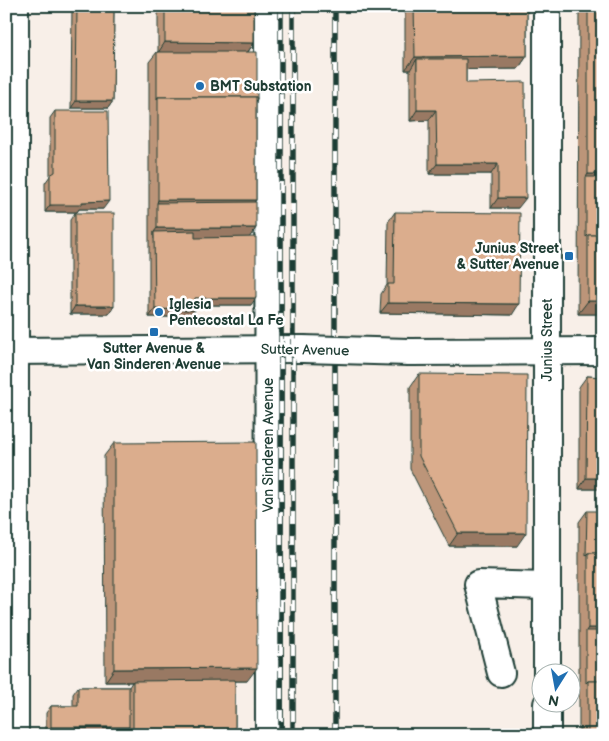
<svg xmlns="http://www.w3.org/2000/svg" width="609" height="741" viewBox="0 0 609 741" font-family="'Balsamiq Sans',sans-serif">
	<style>
		.lines { fill: none; stroke-linecap: round; stroke-linejoin: round }
		.minor-casing { stroke: #1f3d34; stroke-width: 30 }
		.minor { stroke: #fff; stroke-width: 26 }
		.rail-casing { stroke: #1f3d34; stroke-width: 5.5 }
		.rail { stroke: #fff; stroke-width: 4; stroke-dasharray: 11; stroke-linecap: butt }
		.minor-bridge-casing { stroke: #1f3d34; stroke-width: 30; stroke-linecap: butt }
		.minor-bridge { stroke: #fff; stroke-width: 26 }
		.wall { fill: #bc9579; stroke: #1f3d34 }
		.shaded-wall { fill: #997963; stroke: #1f3d34 }
		.building { fill: #dbad8d; stroke: #1f3d34 }
		.poi-dot { fill: #1f6fb2; stroke: #fff; stroke-width: 2 }
		.labels { text-anchor: middle; dominant-baseline: central; stroke-width: 5; stroke-linejoin: round; paint-order: stroke }
		.poi-label { font-size: 14px; font-weight: bold; fill: #1f3d34; stroke: #fff; text-anchor: start }
		.street-label { font-size: 14px; fill: #1f3d34; stroke: #fff }
	</style>
	<rect width="100%" height="100%" fill="#f8efe8"/>
	<filter id="ink" filterUnits="userSpaceOnUse"><feTurbulence type="fractalNoise" baseFrequency=".02" numOctaves="2"/><feDisplacementMap in="SourceGraphic" scale="10" xChannelSelector="R" yChannelSelector="G"/><feConvolveMatrix kernelMatrix="1 2 1 2 8 2 1 2 1" color-interpolation-filters="sRGB"/></filter>
	<g filter="url(#ink)">
		<g class="lines">
			<g class="minor-casing">
				<g id="minor">
					<path d="M268,6L269,735"/>
					<path d="M547,6V674"/>
					<path d="M6,351L303,349"/>
					<path d="M409,352L603,351"/>
					<path d="M501,673L478,584L547,586"/>
					<path d="M15,735V6"/>
					<path d="M547,735V704"/>
				</g>
			</g>
			<use href="#minor" class="minor"/>
			<g class="rail-casing">
				<g id="rail">
					<path d="M281,6V735"/>
					<path d="M293,6V735"/>
					<path d="M335,735V6"/>
				</g>
			</g>
			<use href="#rail" class="rail"/>
			<g class="minor-bridge-casing">
				<path id="minor-bridge" d="M303,349L409,352"/>
			</g>
			<use href="#minor-bridge" class="minor-bridge"/>
		</g>
		<g class="wall">
			<path d="M72,6H114L113,101L108,108H71Z"/>
			<path d="M160,6H254V43L248,52L257,99L256,102V200L254,202L256,228L249,237L251,305H195V310L190,317H149V62L157,52H158V10Z"/>
			<path d="M407,6H527V56L518,69H466V83L518,208H491V174H429V120L410,121V70H405V8Z"/>
			<path d="M579,6H603V314H578Z"/>
			<path d="M55,111L103,209H79L77,212H45V183L50,176V118Z"/>
			<path d="M395,212L512,315L380,313L381,294L387,285L388,222Z"/>
			<path d="M75,213L114,306L109,314H70V220Z"/>
			<path d="M419,374L517,546H449L410,469V387Z"/>
			<path d="M587,376L603,377V489H579V387Z"/>
			<path d="M114,443L247,681H235V735H46V713L51,706H73V694L78,687H129L132,682H105L104,456Z"/>
			<path d="M587,511L603,735H579V522Z"/>
		</g>
		<g class="shaded-wall">
			<path d="M165,42L254,43L247,53H158Z"/>
			<path d="M527,56L518,69L417,70V59L410,70H405L415,57Z"/>
			<path d="M76,101H113L108,108H71Z"/>
			<path d="M417,110H436L429,120L410,121Z"/>
			<path d="M437,164H498L491,174H429Z"/>
			<path d="M588,174H603V187L586,177Z"/>
			<path d="M498,198H526L518,208H491Z"/>
			<path d="M158,200H256L246,213L157,203Z"/>
			<path d="M109,201L103,209H79L77,212H45L50,205L82,202Z"/>
			<path d="M157,228H256L249,238L154,239V232Z"/>
			<path d="M195,298H256L251,305H190Z"/>
			<path d="M588,301H603V314H578Z"/>
			<path d="M388,303L519,304L512,315L380,313Z"/>
			<path d="M75,306H114L109,314H70Z"/>
			<path d="M155,309L195,310L190,317H149Z"/>
			<path d="M586,478H603V489H579Z"/>
			<path d="M458,533H526L517,546H449Z"/>
			<path d="M588,628H603V642L586,631Z"/>
			<path d="M257,668L247,681L105,682L114,669Z"/>
			<path d="M51,727H129L124,735L54,732L52,735H46Z"/>
		</g>
		<g class="building">
			<path d="M77,6H114L113,101H76Z"/>
			<path d="M165,6H254V43L165,42Z"/>
			<path d="M414,6H527V56L415,57Z"/>
			<rect x="588" y="6" width="15" height="168"/>
			<path d="M157,52H257V99H256V97H158L157,99Z"/>
			<path d="M417,59H466V83L525,82L526,198H498V164H437L436,110H417Z"/>
			<rect x="158" y="97" width="98" height="103"/>
			<path d="M55,111H108L109,201L82,202V205H50V175L55,172Z"/>
			<path d="M586,177H603V235H588L586,237Z"/>
			<path d="M256,202V228H157V203Z"/>
			<path d="M395,212L520,213L519,304L388,303V284H394Z"/>
			<rect x="75" y="213" width="39" height="93"/>
			<path d="M195,231V238L256,237V298H195V310L155,309L154,232Z"/>
			<rect x="588" y="235" width="15" height="66"/>
			<path d="M419,374L527,375L526,533H458L419,456Z"/>
			<path d="M587,376L603,377V478H586Z"/>
			<path d="M256,442L257,668L114,669V443Z"/>
			<path d="M587,511H603V553H588L586,555Z"/>
			<rect x="588" y="553" width="15" height="75"/>
			<path d="M586,631H603V681H588L586,683Z"/>
			<path d="M235,680V735H133V681Z"/>
			<rect x="588" y="681" width="15" height="54"/>
			<path d="M78,687H129V727H51V706H78Z"/>
			<rect x="54" y="732" width="72" height="3"/>
		</g>
	</g>
	<g class="poi-dot">
		<circle cx="200" cy="86" r="5"/>
		<rect x="564" y="251" width="10" height="10" rx="2.5"/>
		<circle cx="159" cy="312" r="5"/>
		<rect x="149" y="327" width="10" height="10" rx="2.5"/>
	</g>
	<g class="labels">
		<g class="poi-label">
			<text x="210" y="86">BMT Substation</text>
			<text x="559" y="248" text-anchor="end">Junius Street<tspan x="559" dy="16">&amp; Sutter Avenue</tspan></text>
			<text x="169" y="304">Iglesia<tspan x="169" dy="16">Pentecostal La Fe</tspan></text>
			<text x="154" y="348" text-anchor="middle">Sutter Avenue &amp;<tspan x="154" dy="16">Van Sinderen Avenue</tspan></text>
		</g>
		<g class="street-label">
			<text transform="translate(547 340) rotate(-90)">Junius Street</text>
			<text transform="translate(305 350) rotate(1)">Sutter Avenue</text>
			<text transform="translate(268 445) rotate(-90)">Van Sinderen Avenue</text>
		</g>
	</g>
	<rect width="609" height="741" fill="none" stroke="#fff" stroke-width="25"/>
	<rect x="12" y="12" width="584" height="716" fill="none" stroke="#1f3d34" stroke-width="2" filter="url(#ink)"/>
	<g transform="translate(556 688) rotate(191)"><circle r="24" fill="#ffffff" stroke="#a5b1ae"/>
	<path d="M0-4L9 19L0 12L-9 19Z" fill="#1f6fb2"/>
	<text y="-8" font-size="14" font-weight="bold" text-anchor="middle" fill="#1f3d34">N</text>
	</g>
</svg>
